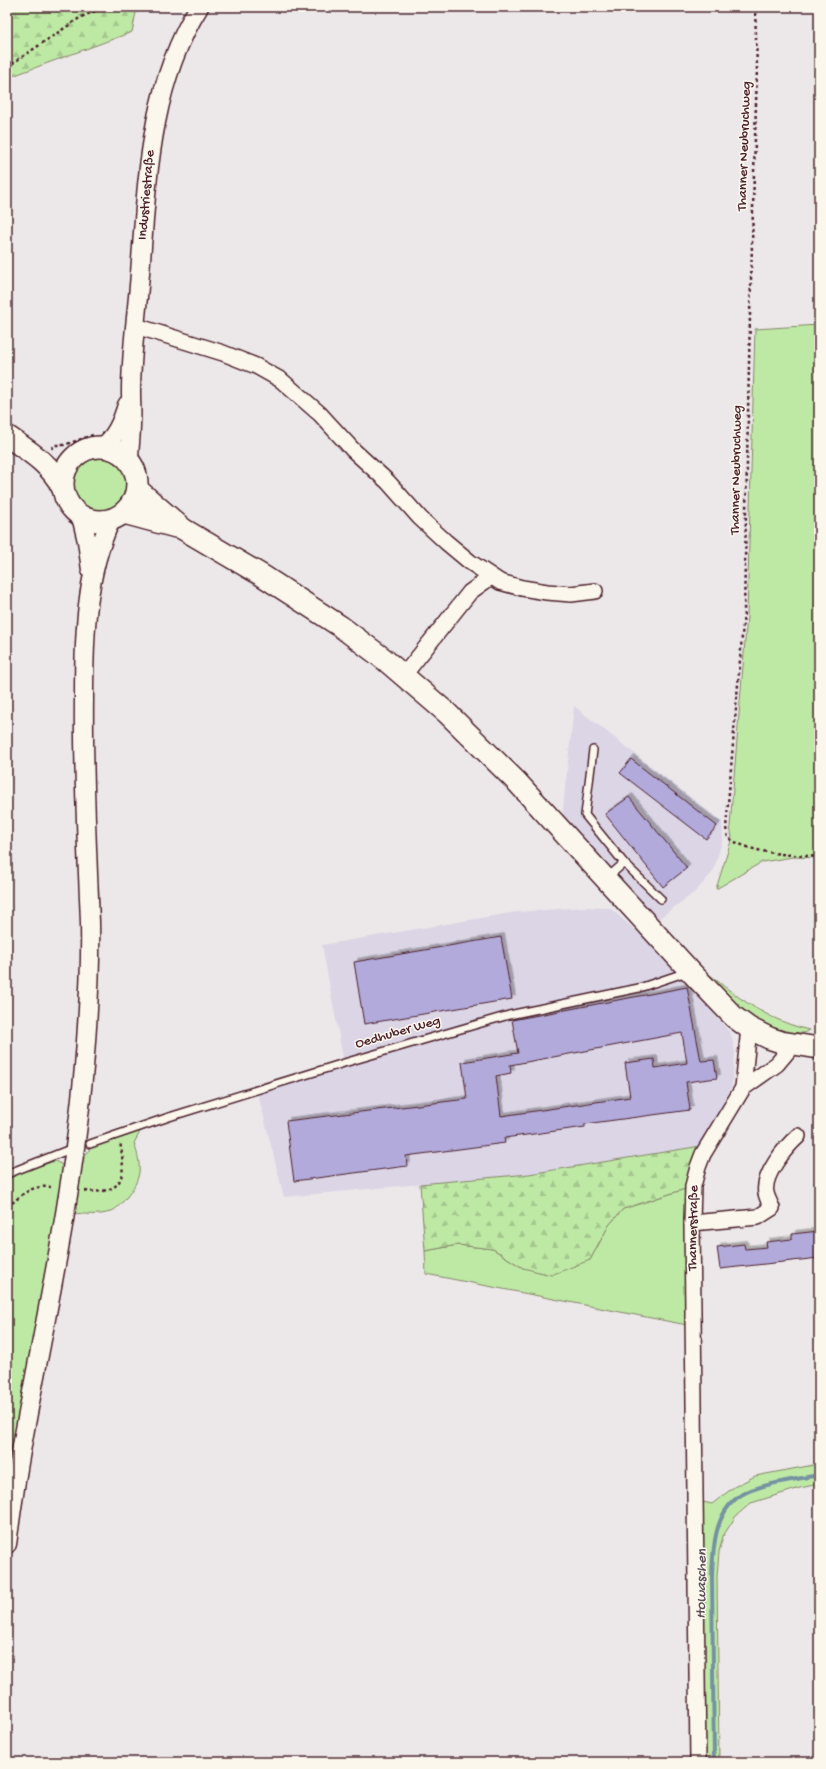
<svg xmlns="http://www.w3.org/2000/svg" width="826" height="1769" viewBox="0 0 826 1769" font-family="'Gochi Hand',sans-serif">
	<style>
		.built { fill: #dbd5e5 }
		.grass { fill: #bee9a5; stroke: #848468 }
		.forest { fill: url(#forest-firs); stroke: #848468 }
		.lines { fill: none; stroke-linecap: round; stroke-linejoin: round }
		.stream { stroke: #7492a1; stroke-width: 4 }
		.building { fill: #b2aadb; stroke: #4a1f2b; fill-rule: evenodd; filter: url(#shadow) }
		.service-casing { stroke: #4a1f2b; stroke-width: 10 }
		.minor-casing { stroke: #4a1f2b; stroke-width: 18 }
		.tertiary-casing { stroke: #4a1f2b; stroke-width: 21 }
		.secondary-casing { stroke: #4a1f2b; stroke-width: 24 }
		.path { stroke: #4a1f2b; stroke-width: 2.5; stroke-dasharray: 3 3; stroke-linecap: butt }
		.service { stroke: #fbf7ec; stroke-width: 7 }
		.minor { stroke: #fbf7ec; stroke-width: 15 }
		.tertiary { stroke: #fbf7ec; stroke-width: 18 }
		.secondary { stroke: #fbf7ec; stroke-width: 21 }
		.labels { text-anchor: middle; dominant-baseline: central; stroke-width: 3; stroke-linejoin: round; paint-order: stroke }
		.street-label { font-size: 14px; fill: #4a1f2b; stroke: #fbf7ec }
		.water-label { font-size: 15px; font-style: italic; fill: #5c4f5c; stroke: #fbf7ec }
	</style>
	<defs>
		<pattern id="forest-firs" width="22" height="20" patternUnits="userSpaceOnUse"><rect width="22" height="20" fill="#bee9a5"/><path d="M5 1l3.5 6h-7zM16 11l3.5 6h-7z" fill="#a5c78e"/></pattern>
		<filter id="shadow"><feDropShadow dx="3.5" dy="-3.5" stdDeviation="0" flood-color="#0004"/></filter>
	</defs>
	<rect width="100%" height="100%" fill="#ece8e9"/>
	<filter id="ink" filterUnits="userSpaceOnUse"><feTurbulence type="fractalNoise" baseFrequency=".025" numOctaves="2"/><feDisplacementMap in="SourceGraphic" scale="8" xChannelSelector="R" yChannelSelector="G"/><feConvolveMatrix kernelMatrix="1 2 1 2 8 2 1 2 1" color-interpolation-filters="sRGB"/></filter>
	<g filter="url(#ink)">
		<g class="built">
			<path d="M574,706L722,822L723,838L713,872L695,892L654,922L562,818Z"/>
			<path d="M585,907L610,908L649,942L696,992L731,1034L735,1052L732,1086L701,1146L529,1174L284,1197L256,1086L343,1058L322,945L516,912Z"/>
		</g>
		<g class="grass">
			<path d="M819,325V858L793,857L762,862L716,889L732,838L730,826L747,616L755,329Z"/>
			<circle cx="99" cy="485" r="29"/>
			<path d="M680,949C719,983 757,1018 809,1030L804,1033L783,1032L770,1028L745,1014Z"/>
			<path d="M141,1130L134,1143C142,1167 142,1178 126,1198C122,1203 117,1209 110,1212C98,1216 85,1214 73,1213C76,1197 78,1161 89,1150C98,1140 127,1135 141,1130Z"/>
			<path d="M55,1161L61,1164L65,1171L7,1494V1179L26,1170Z"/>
			<path d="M688,1188L687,1325L426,1274L425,1251L458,1245L493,1249L523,1268L590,1260L609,1225L623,1209Z"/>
			<path d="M819,1464V1484L800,1488L751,1503L736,1516L723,1536L719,1552L717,1576L719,1762H704L703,1502L712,1504L734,1487L755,1476Z"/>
		</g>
		<g class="forest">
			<path d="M7,7H137L132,32L7,78Z"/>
			<path d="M701,1146L688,1188L623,1209L609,1225L590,1260L551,1275L523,1268L493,1249L458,1245L425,1251L420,1184L529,1174Z"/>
		</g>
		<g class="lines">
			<path class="stream" d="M714,1762L712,1576C713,1548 714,1512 741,1495C759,1484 798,1479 819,1475"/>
		</g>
		<g class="building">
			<path d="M631,759L717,826L706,839L620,773Z"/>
			<path d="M629,797L687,868L663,887L605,814Z"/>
			<path d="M501,937L512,999L364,1024L354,962Z"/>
			<path d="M687,987L701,1061L714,1060L717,1078L686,1082L690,1110L585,1124V1127L504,1138L505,1143L406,1156L407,1166L294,1181L286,1121L467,1099L462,1062L518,1053L512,1020ZM682,1033L687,1063L655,1068L654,1059L625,1063L630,1097L501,1116L496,1076L511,1073L510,1065Z"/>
			<path d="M819,1231V1258L720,1269L717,1247L744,1244L745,1249L767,1247L766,1242L792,1239V1234Z"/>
		</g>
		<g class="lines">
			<g class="service-casing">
				<g id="service">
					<path d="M593,750L585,815L624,863L661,899"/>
					<path d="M608,877L624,863"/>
					<path d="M90,1144L169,1117L344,1063L509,1015L639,988L687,972"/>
					<path d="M7,1174L73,1148"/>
				</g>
			</g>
			<g class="minor-casing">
				<g id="minor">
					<path d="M136,326L223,353L256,366L281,380L320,414L353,450L388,482L420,518L446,542L470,562L500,582L522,588L547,592L571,594L595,591"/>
					<path d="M404,675L470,592L491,577"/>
					<path d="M743,1088L749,1028"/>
					<path d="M692,1223L758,1217L772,1208C770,1203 767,1198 766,1193C762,1175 786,1147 798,1136"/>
					<path d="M698,1762L692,1223L693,1186L698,1167L703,1154L743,1088L777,1064L793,1045"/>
				</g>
			</g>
			<g class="tertiary-casing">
				<g id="tertiary">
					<path d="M103,447C116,436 122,422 127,405"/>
					<path d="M129,461C129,449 131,437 131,425C132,414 131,403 131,391C131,356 136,321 139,286C147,191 147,90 199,7"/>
					<path d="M81,516L87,541L91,570"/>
					<path d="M7,1544C11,1515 15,1485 20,1457C43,1327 73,1198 84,1067C88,1019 91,970 90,922C87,847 83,773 84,698C84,638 85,575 111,520"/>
				</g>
			</g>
			<g class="secondary-casing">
				<g id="secondary">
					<path d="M7,436C27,450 51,464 62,487"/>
					<circle cx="100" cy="484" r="37"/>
					<path d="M137,489L183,529L263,576L340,626L384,659L447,713L517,782L690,971L734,1017L749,1028L769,1038L781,1042L819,1048"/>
					<path d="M124,513L176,527"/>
				</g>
			</g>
			<g class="path">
				<path d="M755,7L757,68L750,314L744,612L726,828L728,838C756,855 787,854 819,857"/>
				<path d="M7,67L81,17L105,7"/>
				<path d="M52,449L54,445H64L93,435"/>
				<path d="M85,1191C125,1195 126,1175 120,1142"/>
				<path d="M7,1207C23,1195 29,1185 51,1187"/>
			</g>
			<use href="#service" class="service"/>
			<use href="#minor" class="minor"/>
			<use href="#tertiary" class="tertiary"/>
			<use href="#secondary" class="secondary"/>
		</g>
	</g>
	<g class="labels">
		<g class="street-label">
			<text transform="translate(745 146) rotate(-88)">Thanner Neubruchweg</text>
			<text transform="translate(147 195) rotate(-85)">Industriestraße</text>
			<text transform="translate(737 470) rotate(-89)">Thanner Neubruchweg</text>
			<text transform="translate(398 1033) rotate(-16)">Oedhuber Weg</text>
			<text transform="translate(694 1228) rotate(-89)">Thannerstraße</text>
		</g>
		<g class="water-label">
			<text transform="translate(702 1584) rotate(-89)">Howaschen</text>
		</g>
	</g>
	<rect width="826" height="1769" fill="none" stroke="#fbf7ec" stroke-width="24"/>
	<rect x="12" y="12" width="802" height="1745" fill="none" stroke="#4a1f2b" stroke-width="1.5" filter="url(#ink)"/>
</svg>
